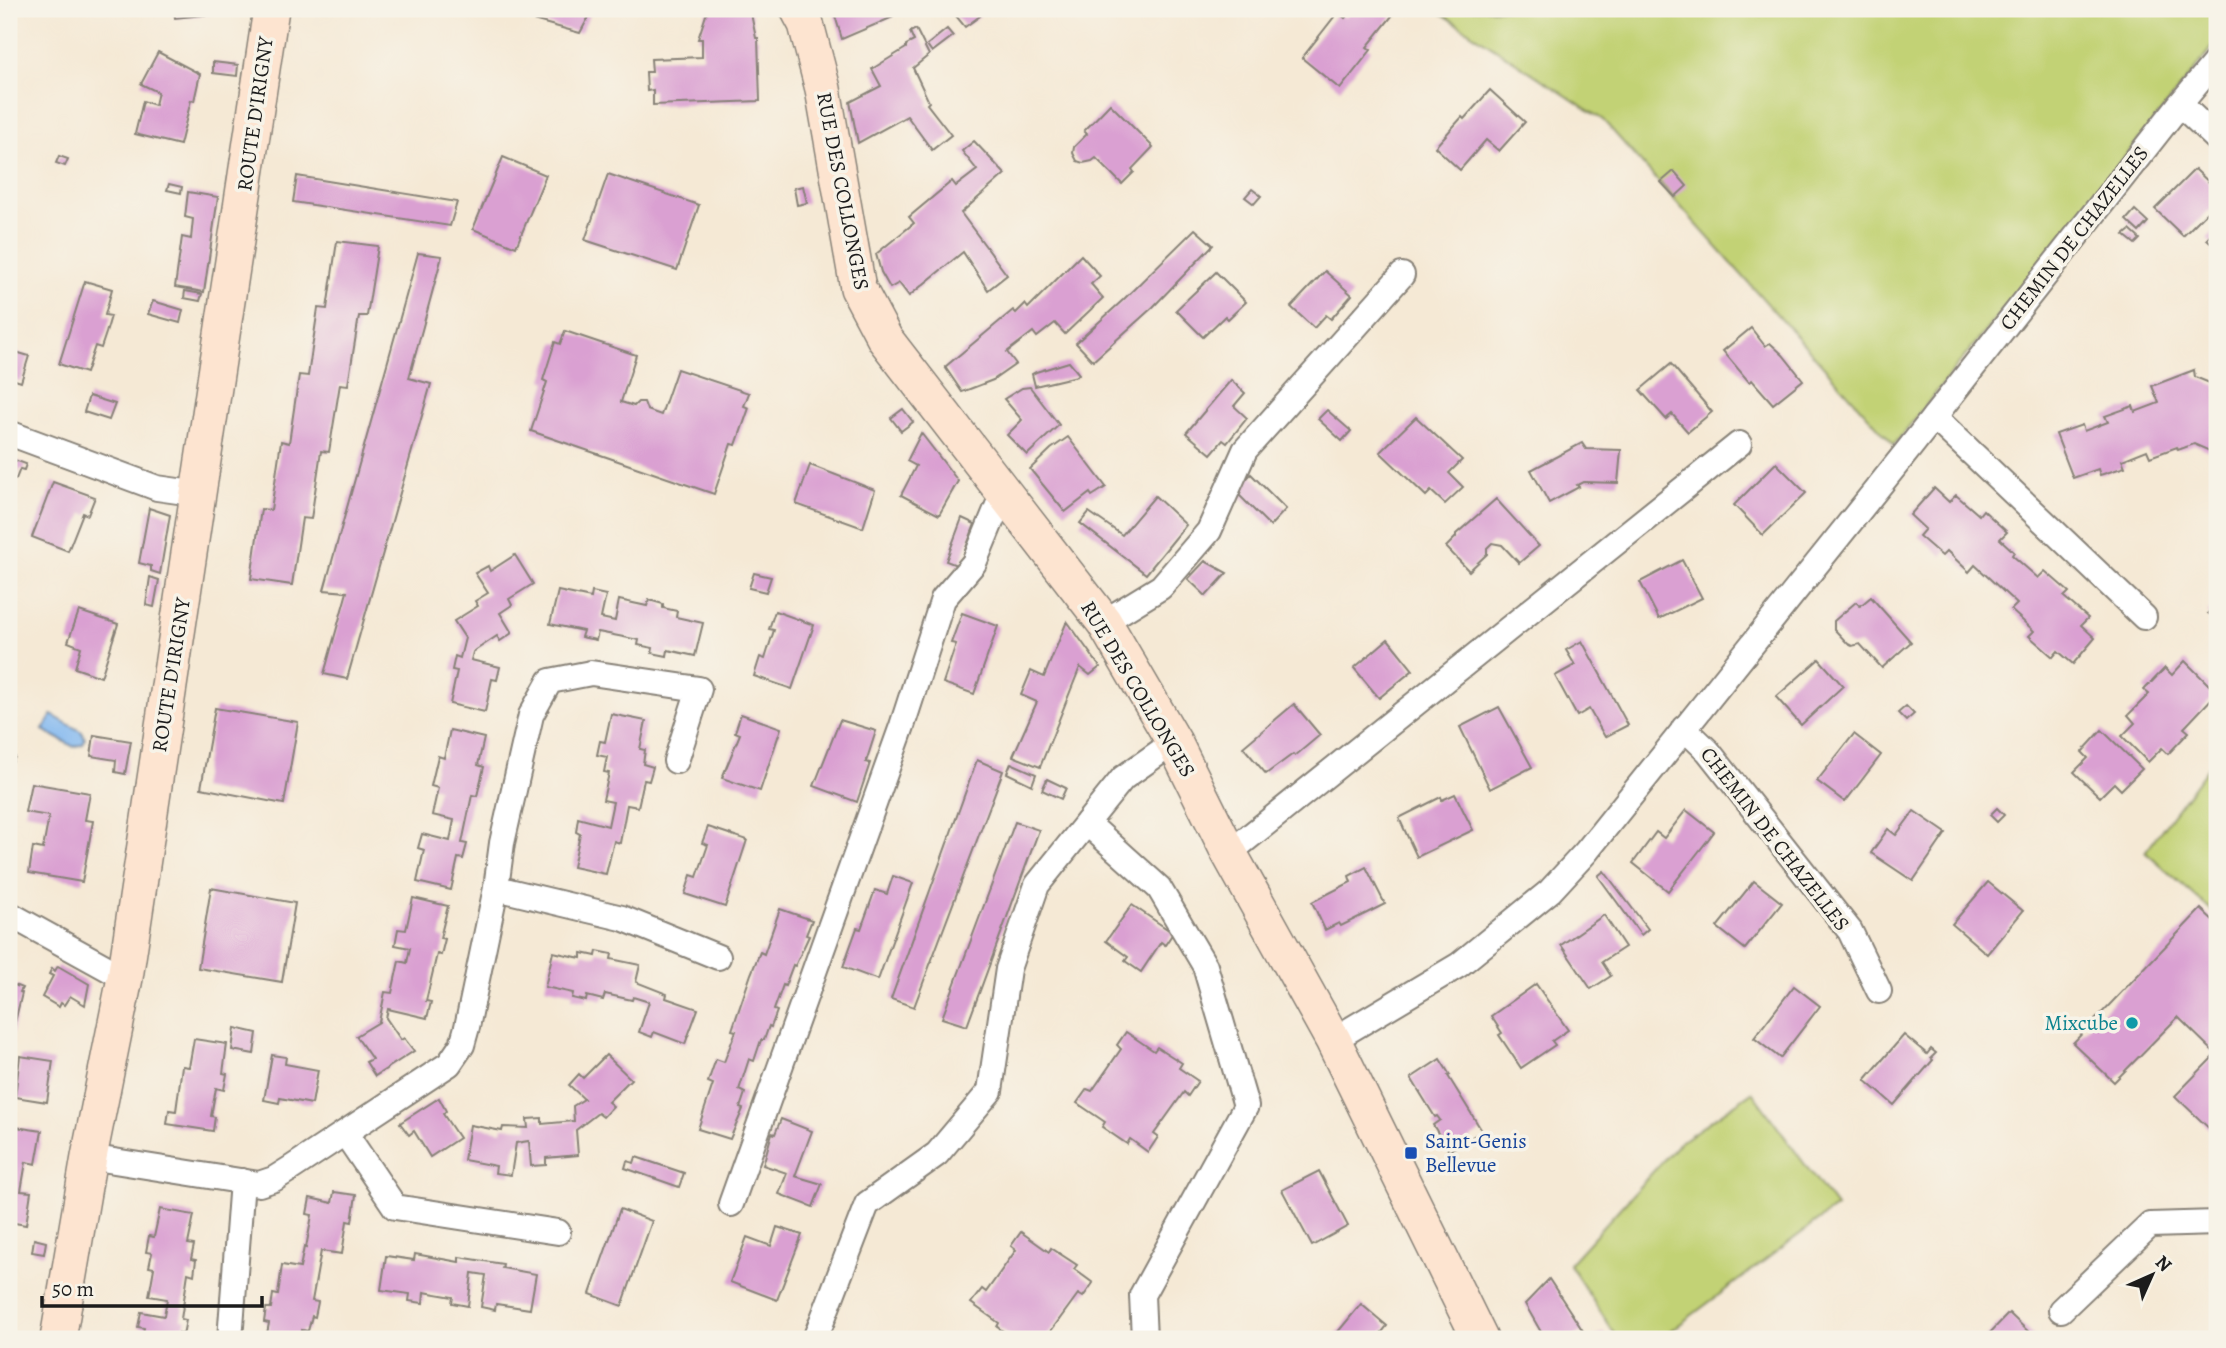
<svg xmlns="http://www.w3.org/2000/svg" width="2226" height="1348" viewBox="0 0 2226 1348" font-family="Alegreya,serif">
	<style>
		.green { fill: #c2d275; stroke: #6f7748; stroke-width: 2 }
		.water { fill: #81b7f0; stroke: #4e6a86; stroke-width: 2 }
		.building { fill: #daa0d2 }
		.lines { fill: none; stroke-linecap: round; stroke-linejoin: round }
		.street-casing { stroke: #888278; stroke-width: 28 }
		.secondary-casing { stroke: #888278; stroke-width: 38 }
		.street { stroke: #fff; stroke-width: 24 }
		.secondary { stroke: #fde4d0; stroke-width: 35 }
		.culture-dot { fill: #0f9aa8; stroke: #f7f3e8; stroke-width: 2.5 }
		.transit-dot { fill: #1a4fb4; stroke: #f7f3e8; stroke-width: 2.5 }
		.labels { text-anchor: middle; dominant-baseline: central; stroke-width: 7; stroke-linejoin: round; paint-order: stroke }
		.street-label { font-size: 21px; fill: #1c1c1c; stroke: #f7f3e8 }
		.culture-label { font-size: 21px; fill: #0d838f; stroke: #f7f3e8; text-anchor: end }
		.transit-label { font-size: 21px; fill: #164399; stroke: #f7f3e8; text-anchor: start }
	</style>
	<rect width="100%" height="100%" fill="#f7f3e8"/>
	<filter id="ink" filterUnits="userSpaceOnUse"><feTurbulence type="fractalNoise" baseFrequency=".0143" numOctaves="2"/><feDisplacementMap in="SourceGraphic" scale="14" xChannelSelector="R" yChannelSelector="G"/><feConvolveMatrix kernelMatrix="1 2 1 2 8 2 1 2 1" color-interpolation-filters="sRGB"/></filter>
	<filter id="wash" filterUnits="userSpaceOnUse"><feTurbulence type="fractalNoise" baseFrequency=".00686" numOctaves="4" result="noise"/><feDisplacementMap in="SourceGraphic" scale="28" xChannelSelector="R" yChannelSelector="G"/><feGaussianBlur stdDeviation="1.57" result="paint"/><feColorMatrix in="noise" values="0 0 0 0 0 0 0 0 0 0 0 0 0 0 0 0 0 1.4 0 .05"/><feComposite in="paint" operator="in"/></filter>
	<g filter="url(#wash)">
		<rect width="100%" height="100%" fill="#f5e9d5"/>
		<g class="green">
			<path d="M1435,9H2217V42L1894,445L1603,120Z"/>
			<path d="M2217,755V915L2145,852Z"/>
			<path d="M1752,1092L1836,1207L1660,1339H1618L1569,1264L1679,1143Z"/>
		</g>
		<path class="water" d="M52,715L82,732L85,739L83,744L74,747L43,730Z"/>
		<g id="blocks">
			<g class="building">
				<path d="M174,9H212V14L175,18Z"/>
				<path d="M528,9H593L580,33L526,18Z"/>
				<path d="M708,9H750L756,38H758L760,101L653,105V90L647,91L646,72H652L651,59L702,57V39H698Z"/>
				<path d="M833,9H888L893,17L842,39Z"/>
				<path d="M965,9H974L980,16L965,27L956,16Z"/>
				<path d="M1348,9H1384L1392,16L1367,47L1371,50L1340,89L1302,58L1338,12L1345,18L1351,11Z"/>
				<path d="M916,29L929,55L913,68L929,102L927,104L951,135L932,150L907,116L858,143L850,102L881,86L872,69L906,48V45L914,41L910,32Z"/>
				<path d="M947,29L953,36L932,52L927,45Z"/>
				<path d="M158,52L200,74L194,101L191,100L180,145L135,134L143,101L155,105L158,92L141,84Z"/>
				<path d="M213,62L238,65L237,76L213,73Z"/>
				<path d="M1490,90L1525,122L1499,151L1486,140L1460,170L1435,147L1462,117L1464,119Z"/>
				<path d="M1110,104L1153,147L1132,169L1134,172L1122,184L1096,158L1092,161L1083,163L1077,161L1073,153L1074,147L1087,134L1084,131Z"/>
				<path d="M974,141L1005,174L961,213L1007,275L988,290L963,252L909,296L899,283L890,288L881,272L876,254L914,223L909,217L952,181L956,186L977,170L962,151Z"/>
				<path d="M59,156L68,159L65,166L56,163Z"/>
				<path d="M503,157L546,175L516,247L473,229Z"/>
				<path d="M2195,169L2217,190V218L2209,210L2183,236L2155,209Z"/>
				<path d="M1674,171L1687,186L1675,197L1661,182Z"/>
				<path d="M608,174L699,205L677,270L585,240Z"/>
				<path d="M297,176L457,202L450,226L293,202Z"/>
				<path d="M169,184L182,187L181,193L167,190Z"/>
				<path d="M803,186L807,203L797,205L794,188Z"/>
				<path d="M1252,189L1261,196L1254,204L1245,197Z"/>
				<path d="M188,192L218,197L204,292L175,287L182,237L191,239L193,219L185,217Z"/>
				<path d="M2135,210L2148,222L2139,232L2126,220Z"/>
				<path d="M1195,229L1213,245L1153,307L1093,361L1076,343L1123,300Z"/>
				<path d="M2217,229V248L2207,239Z"/>
				<path d="M2130,230L2140,239L2135,244L2124,235Z"/>
				<path d="M337,241L378,246L367,316H359L348,385L340,384L329,452L321,451L311,519L302,518L292,585L251,579L261,509L271,510L281,441L289,443L299,375L308,376L318,308L327,309Z"/>
				<path d="M418,253L442,256L409,378L431,384L347,679L324,674L347,592L324,590Z"/>
				<path d="M1081,255L1100,276L1091,284L1103,298L1065,334L1055,323L1037,337L1033,332L1007,352L1016,364L993,380L962,392L945,367L1013,310L1016,313L1025,304L1028,308Z"/>
				<path d="M1325,271L1352,295L1331,319L1326,315L1314,328L1291,307Z"/>
				<path d="M1216,272L1246,302L1228,319L1225,316L1203,337L1176,310Z"/>
				<path d="M85,281L112,289L105,315L111,316L106,333L101,348L95,346L86,373L59,364Z"/>
				<path d="M185,291L202,294L200,301L184,298Z"/>
				<path d="M153,301L183,310L180,323L148,314Z"/>
				<path d="M1751,328L1765,346L1770,343L1783,355L1803,380L1773,404L1752,380L1749,382L1723,351Z"/>
				<path d="M565,331L636,355L621,402L634,406L638,402H644L647,410L661,415L677,369L749,393L744,406L749,408L736,445L731,444L714,494L531,431L547,382L543,380L555,342L560,344Z"/>
				<path d="M9,350L29,356L21,382L9,378Z"/>
				<path d="M1069,362L1079,374L1077,376L1035,386L1032,374L1036,372Z"/>
				<path d="M1671,364L1712,412L1688,432L1672,414L1666,419L1640,390Z"/>
				<path d="M2194,370L2195,377L2217,386V444L2212,452L2194,444L2178,450L2177,447L2150,457L2147,450L2122,460L2125,467L2100,475L2098,469L2073,478L2056,434L2082,425L2084,431L2108,422L2105,416L2133,406L2135,412L2159,403L2152,386Z"/>
				<path d="M1231,380L1245,393L1234,406L1247,418L1227,443L1223,440L1211,454L1186,433Z"/>
				<path d="M1030,387L1059,425L1027,455L1007,435L1022,420L1004,399L1022,388Z"/>
				<path d="M89,396L115,404L109,420L84,412Z"/>
				<path d="M903,409L913,422L901,431L891,418Z"/>
				<path d="M1327,410L1351,431L1342,441L1318,419Z"/>
				<path d="M1416,417L1462,460L1449,473L1463,487L1445,504L1431,491L1426,496L1380,452Z"/>
				<path d="M921,433L958,481L939,515L901,495L916,466L907,461Z"/>
				<path d="M1068,437L1106,487L1092,496L1090,493L1065,512L1030,469L1051,449Z"/>
				<path d="M1582,443L1586,449L1621,450L1618,483L1583,482L1577,485L1579,487L1549,503L1531,470Z"/>
				<path d="M9,458L26,464L24,470L20,469L16,479L9,476Z"/>
				<path d="M1776,463L1806,493L1763,535L1734,505Z"/>
				<path d="M810,465L875,490L863,528L796,504Z"/>
				<path d="M1251,474L1286,509L1270,526L1235,491Z"/>
				<path d="M53,482L95,497L88,515L83,513L68,551L32,537Z"/>
				<path d="M1934,488L1949,502L1956,495L1979,515L1983,510L2007,532L2000,539L2014,552L2012,555L2038,578L2045,571L2069,592L2064,597L2088,618L2081,625L2095,638L2073,664L2058,651L2053,657L2029,636L2034,631L2011,610L2017,604L1975,565L1969,572L1947,551L1942,556L1919,536L1925,529L1910,515Z"/>
				<path d="M1155,496L1186,525L1146,574L1080,523L1089,512L1122,535Z"/>
				<path d="M1496,499L1539,546L1519,563L1502,545L1492,543L1487,548V554L1469,571L1446,547L1456,537V534Z"/>
				<path d="M149,508L170,515L160,574L151,571V566L139,563Z"/>
				<path d="M962,518L975,524L959,566L946,561Z"/>
				<path d="M515,555L533,584L509,599L512,605L500,613L512,633L500,641L497,636L473,652L471,660L500,667L497,680L492,679L485,712L450,704L457,671L452,670L455,656L460,658L465,638L454,621L478,606L475,601L488,593L475,573L488,566L490,571Z"/>
				<path d="M1682,560L1702,598L1659,619L1640,582Z"/>
				<path d="M1205,561L1227,573L1206,596L1188,579Z"/>
				<path d="M754,573L771,577L766,592L749,588Z"/>
				<path d="M150,577L159,580L154,607L146,605Z"/>
				<path d="M558,591L591,598L592,592L606,595L601,618L615,621L619,600L647,606L649,600L663,604V608L677,611L676,617L703,623L695,656L668,650L667,656L652,653L653,648L638,645L639,640L598,632L596,640L581,637L583,631L550,624Z"/>
				<path d="M1871,597L1911,642L1882,668L1860,644L1852,646L1848,644L1834,629V621L1856,602L1860,606Z"/>
				<path d="M2217,602V620L2208,613Z"/>
				<path d="M79,611L118,624L101,677L75,668L81,647L68,642Z"/>
				<path d="M775,611L814,625L792,689L754,676L760,657L765,659L774,630L769,629Z"/>
				<path d="M962,613L998,626L974,694L943,683L956,644L951,643Z"/>
				<path d="M1067,621L1100,667L1090,675L1080,667L1040,767L1013,756L1037,702L1021,695L1031,671L1044,677Z"/>
				<path d="M1388,639L1413,670L1379,698L1354,668Z"/>
				<path d="M1582,641L1628,725L1605,737L1589,709L1577,716L1555,676L1575,665L1566,650Z"/>
				<path d="M1819,659L1843,686L1801,725L1776,697Z"/>
				<path d="M2185,661L2217,693L2184,728L2189,732L2168,754L2162,748L2148,762L2122,736L2135,723L2128,715L2149,694L2144,690L2165,668L2172,675Z"/>
				<path d="M1294,704L1320,735L1295,756L1293,754L1266,774L1243,747Z"/>
				<path d="M1906,706L1914,714L1906,721L1898,713Z"/>
				<path d="M1499,707L1532,767L1490,789L1460,727Z"/>
				<path d="M215,708L298,722L284,804L201,788Z"/>
				<path d="M611,714L646,721L640,749L645,750L643,764L653,767L649,781L644,780L638,807L627,805L620,843L614,841L606,874L573,867L580,834L576,832L578,818L608,826L613,802L603,800L609,773L604,772L607,757L597,755L600,741L605,742Z"/>
				<path d="M741,714L781,728L760,791L722,778L740,734L735,732Z"/>
				<path d="M840,720L876,731L866,762L870,763L857,802L814,786Z"/>
				<path d="M450,730L484,738L478,765L484,767L477,796L472,795L462,843L467,844L463,859L458,858L451,890L417,882L424,850L418,848L422,834L450,841L454,820L432,815L438,788L431,786L438,756L444,758Z"/>
				<path d="M2102,730L2142,769L2121,790L2114,783L2100,797L2074,772L2088,758L2082,752Z"/>
				<path d="M1854,734L1881,755L1845,802L1817,781Z"/>
				<path d="M94,735L131,741L125,774L115,772L116,760L91,756Z"/>
				<path d="M9,754L15,757L9,769Z"/>
				<path d="M977,760L1003,771L914,1007L891,999Z"/>
				<path d="M1011,763L1036,774L1032,785L1007,773Z"/>
				<path d="M1047,779L1066,788L1061,799L1042,790Z"/>
				<path d="M31,783L90,793L85,820L93,821L82,882L29,873L33,847L43,849L49,816L25,812Z"/>
				<path d="M1455,794L1473,830L1417,857L1399,818L1441,797L1442,800Z"/>
				<path d="M1997,808L2004,815L1997,822L1990,815Z"/>
				<path d="M1686,810L1714,832L1668,891L1633,863L1656,832L1664,838Z"/>
				<path d="M1914,811L1946,833L1913,881L1871,853L1888,829L1896,835Z"/>
				<path d="M1015,822L1039,830L967,1026L942,1018Z"/>
				<path d="M708,827L747,840L725,907L685,894L691,875L697,877L708,845L702,843Z"/>
				<path d="M1366,867L1385,904L1341,926L1339,923L1325,930L1312,902L1351,882L1349,876Z"/>
				<path d="M1604,871L1648,929L1641,935L1598,876Z"/>
				<path d="M893,876L913,883L878,980L843,967L857,928L861,929L875,890L887,894Z"/>
				<path d="M1754,881L1782,903L1745,949L1717,927Z"/>
				<path d="M1988,882L2023,911L1987,954L1952,924Z"/>
				<path d="M211,888L295,903L282,982L198,968Z"/>
				<path d="M413,898L448,906L440,938L445,939L441,955L437,954L426,1001L431,1002L427,1018L388,1009L386,1018L401,1040L404,1038L414,1051L375,1076L366,1062L372,1059L356,1036L379,1022L385,992L392,993L399,961L407,963L410,948L395,945L398,929L406,930Z"/>
				<path d="M1132,905L1173,933L1165,945L1161,942L1141,972L1125,961L1128,957L1106,941Z"/>
				<path d="M780,909L812,920L806,935L809,936L795,966L793,965L785,986L783,985L774,1010L777,1011L771,1027L769,1026L764,1040H761L754,1061L749,1059L739,1090L745,1093L740,1108L743,1109L730,1139L698,1129L713,1084L708,1082L716,1059L724,1062L736,1031L732,1030L751,974L760,952L764,954Z"/>
				<path d="M2201,909L2217,924V1136L2175,1096L2216,1054L2178,1017L2114,1082L2073,1043Z"/>
				<path d="M1604,915L1625,947L1602,962L1611,976L1591,989L1561,945Z"/>
				<path d="M597,951L612,954L611,959L640,965L636,982L667,994L666,998L698,1009L685,1044L654,1032L652,1037L639,1032L649,1002L633,997L632,1000L605,994L603,1000L587,996L586,1001L572,998L573,993L545,987L553,952L581,958L582,953L596,956Z"/>
				<path d="M58,966L89,984L85,1005L70,996L64,1005L61,1003L59,1007L42,997L53,976L49,974L52,968L55,971Z"/>
				<path d="M9,983L22,988L20,992L22,993L10,1043Z"/>
				<path d="M1536,984L1568,1030L1552,1041L1555,1045L1521,1068L1499,1035L1502,1033L1491,1016Z"/>
				<path d="M1794,986L1820,1006L1780,1058L1754,1038Z"/>
				<path d="M235,1028L257,1033L254,1054L232,1050Z"/>
				<path d="M1126,1032L1154,1051L1157,1047L1182,1063L1179,1068L1198,1081L1188,1096L1184,1092L1154,1134L1158,1137L1148,1152L1130,1139L1127,1144L1102,1127L1105,1122L1077,1103L1087,1089L1092,1091L1121,1049L1117,1045Z"/>
				<path d="M1904,1035L1927,1054L1931,1049L1936,1053L1931,1058L1933,1060L1894,1105L1865,1080Z"/>
				<path d="M194,1039L227,1044L223,1073L227,1074L224,1090L216,1088L211,1116L215,1117L213,1131L167,1124L169,1110L176,1111L182,1066L189,1067Z"/>
				<path d="M272,1055L286,1057L285,1064L318,1070L312,1104L280,1098L279,1103L264,1100Z"/>
				<path d="M606,1055L631,1079L608,1102L613,1106L603,1117L598,1113L576,1130L578,1155L546,1158V1165L531,1166L529,1141L516,1143L511,1175L495,1173L496,1166L464,1160L470,1125L502,1131L503,1127L528,1128L527,1119L542,1118V1124L574,1121L573,1106L584,1099L569,1085L579,1074L583,1078Z"/>
				<path d="M20,1056L53,1061L47,1102L15,1097Z"/>
				<path d="M1440,1059L1450,1075L1448,1076L1482,1131L1449,1151L1433,1125L1440,1120L1437,1116L1435,1117L1411,1078Z"/>
				<path d="M439,1098L446,1111L443,1114L459,1138L430,1157L414,1131L409,1135L400,1123Z"/>
				<path d="M781,1119L812,1131L795,1176L822,1184L813,1207L779,1194L787,1173L763,1165L772,1133L775,1134Z"/>
				<path d="M9,1126L42,1131L36,1164L26,1162L21,1191L31,1192L26,1225L9,1222Z"/>
				<path d="M636,1157L684,1173L679,1187L625,1168L627,1161L634,1163Z"/>
				<path d="M1319,1171L1348,1226L1312,1246L1282,1190Z"/>
				<path d="M334,1192L356,1195L352,1222L347,1221L342,1254L321,1251L312,1301L318,1302L315,1317L312,1316L308,1331L302,1330L301,1339H266L269,1323L264,1322L266,1308H271L273,1294L278,1295L282,1265L300,1268L304,1247L306,1248L312,1215L307,1214L310,1198L332,1203Z"/>
				<path d="M160,1209L194,1215L188,1244L194,1245L191,1259L196,1260L194,1275L188,1273L181,1319L186,1320L183,1335L179,1333L177,1339H142L144,1328L138,1327L141,1312L164,1316L167,1299L149,1296L154,1268L149,1267L152,1253L146,1252L149,1236L154,1237Z"/>
				<path d="M620,1209L652,1221L622,1306L590,1294Z"/>
				<path d="M777,1227L802,1235L777,1300L730,1282L747,1237L771,1246Z"/>
				<path d="M1021,1232L1049,1252L1051,1248L1077,1265L1074,1269L1093,1283L1083,1297L1078,1294L1048,1335L1055,1339H1015L997,1327L999,1323L971,1303L982,1289L986,1292L1016,1250L1011,1246Z"/>
				<path d="M34,1239L46,1242L44,1254L32,1252Z"/>
				<path d="M415,1254L459,1262V1257L503,1264L502,1268L536,1274L530,1309L496,1304L495,1310L481,1307L486,1275L472,1273L468,1306L452,1303L453,1297L424,1292L423,1303L409,1301L410,1294L381,1290L386,1256L414,1260Z"/>
				<path d="M1549,1279L1583,1331L1569,1339H1545L1525,1304Z"/>
				<path d="M1361,1304L1387,1326L1378,1337L1381,1339H1332Z"/>
				<path d="M2009,1313L2036,1339H1984Z"/>
				<path d="M1604,1333L1608,1339H1596L1595,1337Z"/>
			</g>
		</g>
	</g>
	<g filter="url(#ink)">
		<use href="#blocks" fill-opacity="0" stroke="#888278" stroke-width="2"/>
		<g class="lines">
			<g class="street-casing">
				<g id="street">
					<path d="M2180,104L2217,139"/>
					<path d="M1934,417L2144,617"/>
					<path d="M9,433L157,488L199,494"/>
					<path d="M1104,622L1161,587L1209,531L1245,450L1402,275"/>
					<path d="M1684,728L1708,751L1850,931L1879,991"/>
					<path d="M1087,823L1159,888L1205,966L1246,1106L1142,1295L1144,1339"/>
					<path d="M1229,853L1739,444"/>
					<path d="M496,888L622,918L718,957"/>
					<path d="M9,914L125,978"/>
					<path d="M1333,1040L1459,965L1550,891L1586,852L1908,450L2180,104L2217,60"/>
					<path d="M345,1133L395,1207L558,1232"/>
					<path d="M89,1157L259,1184L274,1179L293,1167L449,1064L462,1045L467,1027L496,888L502,843L531,715L550,681L591,673L699,689L676,761"/>
					<path d="M731,1204L902,726L943,599L974,563L1003,493"/>
					<path d="M2061,1310L2150,1225L2217,1223"/>
					<path d="M230,1339L242,1181"/>
					<path d="M815,1339L867,1204L937,1154L990,1091L1008,969L1037,885L1123,778L1174,742"/>
				</g>
			</g>
			<g class="secondary-casing">
				<g id="secondary">
					<path d="M798,9L806,24L823,89L858,288L885,339L1104,622L1174,742L1229,853L1333,1040L1480,1339"/>
					<path d="M58,1339L89,1157L125,978L271,9"/>
				</g>
			</g>
			<use href="#street" class="street"/>
			<use href="#secondary" class="secondary"/>
		</g>
	</g>
	<circle class="culture-dot" cx="2132" cy="1023" r="7"/>
	<rect class="transit-dot" x="1404" y="1146" width="14" height="14" rx="3.5"/>
	<g class="labels">
		<g class="street-label">
			<text transform="translate(255 114) rotate(-82)">ROUTE D'IRIGNY</text>
			<text transform="translate(843 191) rotate(79)">RUE DES COLLONGES</text>
			<text transform="translate(2074 238) rotate(-52)">CHEMIN DE CHAZELLES</text>
			<text transform="translate(171 675) rotate(-81)">ROUTE D'IRIGNY</text>
			<text transform="translate(1138 689) rotate(59)">RUE DES COLLONGES</text>
			<text transform="translate(1775 839) rotate(52)">CHEMIN DE CHAZELLES</text>
		</g>
		<g class="culture-label">
			<text x="2118" y="1023">Mixcube</text>
		</g>
		<g class="transit-label">
			<text x="1425" y="1141">Saint-Genis<tspan x="1425" dy="24">Bellevue</tspan></text>
		</g>
	</g>
	<rect width="2226" height="1348" fill="none" stroke="#f7f3e8" stroke-width="35"/>
	<g transform="translate(2152 1275) rotate(45)" stroke="#f7f3e8" stroke-width="5" paint-order="stroke">
	<path d="M0-5L12 26L0 18L-12 26Z" fill="#1c1c1c"/>
	<text y="-10" font-size="19" font-weight="bold" text-anchor="middle" fill="#1c1c1c">N</text>
	</g>
	<path d="M42 1296v10h220v-10" fill="none" stroke="#1c1c1c" stroke-width="3.5"/>
	<text x="52" y="1296" font-size="21" fill="#1c1c1c" stroke="#f7f3e8" stroke-width="5" paint-order="stroke">50 m</text>
</svg>
